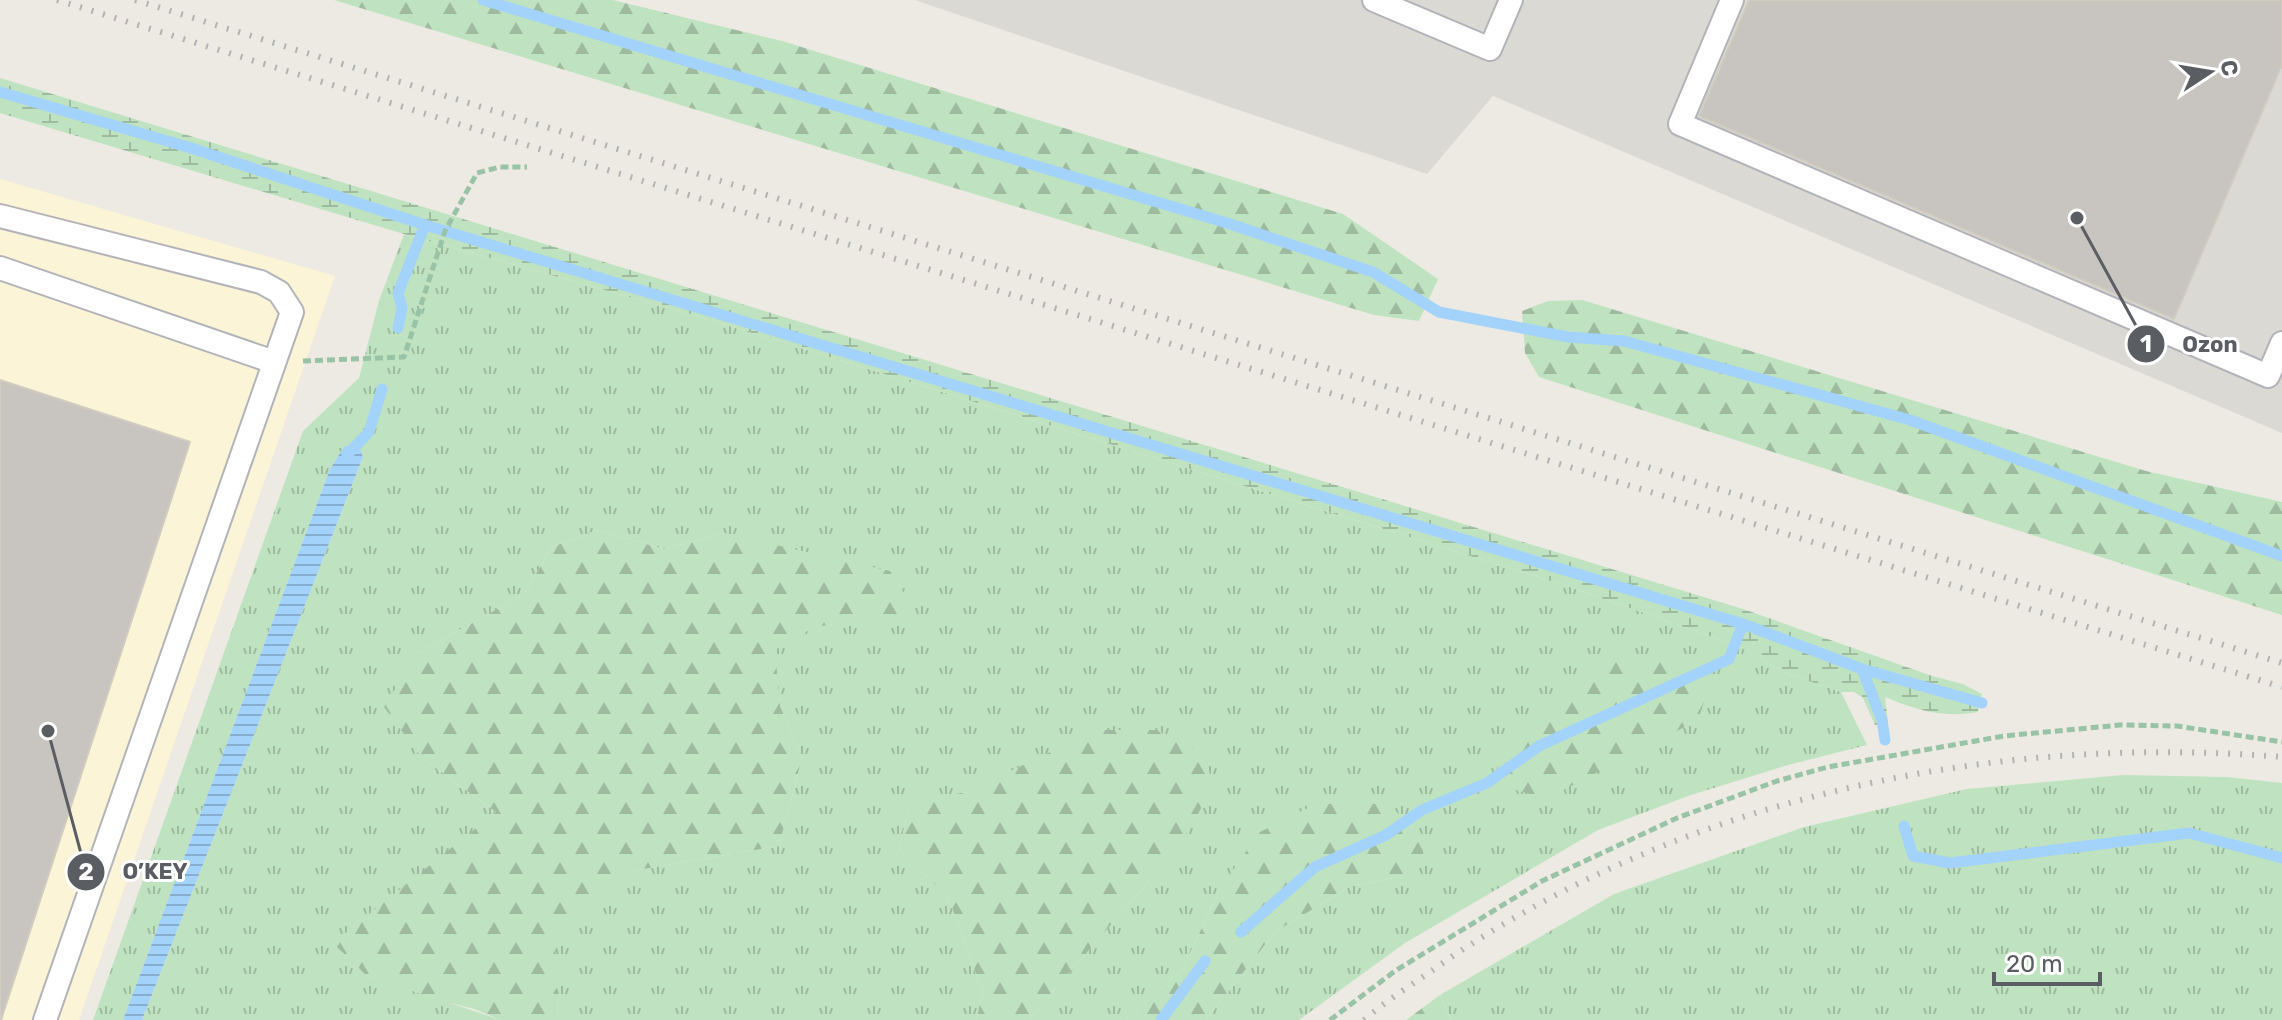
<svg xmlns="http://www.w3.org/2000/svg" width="2282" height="1020" viewBox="0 0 2282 1020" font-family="Rubik,sans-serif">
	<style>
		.commercial { fill: #fcf4d7 }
		.industrial { fill: #dbd9d4 }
		.grass { fill: url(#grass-tufts) }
		.forest { fill: url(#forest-firs) }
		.wetland { fill: url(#wetland-marsh) }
		.water { fill: url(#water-rules) }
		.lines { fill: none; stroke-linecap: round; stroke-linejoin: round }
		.stream { stroke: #a3d2fb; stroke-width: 11 }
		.building { fill: #c8c4bf; stroke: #d1ccc0; stroke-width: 2 }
		.service-casing { stroke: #b2b4b9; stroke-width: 26 }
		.path { stroke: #99c3a6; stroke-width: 5; stroke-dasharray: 8 4; stroke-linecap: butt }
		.service { stroke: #fff; stroke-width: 22 }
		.rail { stroke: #b2b3b3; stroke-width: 6; stroke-dasharray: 2 10; stroke-linecap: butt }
		.leader { fill: none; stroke: #5a5d62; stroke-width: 3 }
		.callout-dot { fill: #5a5d62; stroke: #fff; stroke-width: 3 }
		.mark-label { font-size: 24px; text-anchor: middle; font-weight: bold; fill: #fff }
		.callout-label { font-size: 22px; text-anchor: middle; font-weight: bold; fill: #5a5d62; stroke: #fff; stroke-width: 6; stroke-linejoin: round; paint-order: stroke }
	</style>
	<defs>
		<pattern id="grass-tufts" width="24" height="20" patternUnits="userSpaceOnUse" patternTransform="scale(2)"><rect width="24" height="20" fill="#bfe3c0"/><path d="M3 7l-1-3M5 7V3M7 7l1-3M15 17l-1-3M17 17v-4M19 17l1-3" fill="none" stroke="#9ebb9f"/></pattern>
		<pattern id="forest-firs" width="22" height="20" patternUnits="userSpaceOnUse" patternTransform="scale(2)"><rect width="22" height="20" fill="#bfe3c0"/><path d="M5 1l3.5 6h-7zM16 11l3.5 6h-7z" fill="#9ebb9f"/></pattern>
		<pattern id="wetland-marsh" width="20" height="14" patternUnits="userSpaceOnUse" patternTransform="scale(2)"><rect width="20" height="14" fill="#bfe3c0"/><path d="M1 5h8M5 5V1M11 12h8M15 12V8" fill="none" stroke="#9ebb9f"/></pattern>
		<pattern id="water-rules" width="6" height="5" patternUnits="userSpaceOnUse" patternTransform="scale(2)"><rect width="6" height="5" fill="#a3d2fb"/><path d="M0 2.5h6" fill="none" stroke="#88aecf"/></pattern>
	</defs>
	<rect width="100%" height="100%" fill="#eceae2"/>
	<path class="commercial" d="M0,179L335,276L79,1020H0Z"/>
	<path class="industrial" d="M915,0H2282V433L1493,96L1427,174Z"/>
	<g class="grass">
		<path d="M404,234L694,315L1570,587L1741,647L1785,673L1841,692L1867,745L1788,765L1688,796L1598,830L1405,943L1299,1020H1206L1275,932L1351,886L1399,877L1221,887L1183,968L1126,1020H1028L1177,849L1028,764L967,792L910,803L899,850L948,897L983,992L976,1020H558L554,927L637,870L779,846L802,758L780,706L774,650L814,627L916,613L724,533L664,549L597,530L552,547L524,594L417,654L421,757L496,812L445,854L366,975L501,1020H142L363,457L357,444L344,447L330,469L123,1020H93L303,431L359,378L379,301Z"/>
		<path d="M2123,775L2227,777L2282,783V1020H1451L1440,995L1614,894L1804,827L1967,789Z"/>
	</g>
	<g class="forest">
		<path d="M334,0H613L782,41L1343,214L1438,279L1419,321L1374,315Z"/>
		<path d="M1582,300L2146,471L2282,502V615L1539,377L1525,353L1522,311L1548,301Z"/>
		<path d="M597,530L664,549L724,533L890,571L917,614L814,627L775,650L780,706L802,758L779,846L637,870L555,927L558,1020H501L474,1009L435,999L366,975L333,943L496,812L421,757L384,707L417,654L524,594L552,547Z"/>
		<path d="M1618,653L1692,659L1706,696L1698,720L1546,799L1500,785L1495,750L1563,692Z"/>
		<path d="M1096,730H1156L1207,756L1212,790L1177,849L1028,1020H976L983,992L948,897L899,850L910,802L967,792Z"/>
		<path d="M1316,804H1388L1422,835L1424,865L1399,877L1351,886L1275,932L1206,1020H1126L1183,968L1221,887L1260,832Z"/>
		<path d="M1440,995L1451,1020H1406Z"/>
	</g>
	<path class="wetland" d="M0,78L1743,609L1932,676L1963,684L1982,694L1978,712C1942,718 1919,711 1885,697L1888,722L1875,725L1863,698L1854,692H1841L1785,673L1741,647L1570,587L694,315L404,234L0,113Z"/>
	<path class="water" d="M358,444L363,457L142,1020H123L330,469L344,447Z"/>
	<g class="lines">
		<g class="stream">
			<path d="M483,0L1227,223L1373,272L1439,312L1568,337L1624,341L1910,420L2282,556"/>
			<path d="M0,92L191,148L425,225L1743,624L1862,669L1882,720L1885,740"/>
			<path d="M398,328L402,308L398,293L425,225"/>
			<path d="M347,455L369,432L382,389"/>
			<path d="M1862,669L1982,703"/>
			<path d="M1904,826L1913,856L1950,863L2189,833L2282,858"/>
			<path d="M1241,932L1315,867L1386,835L1422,810L1487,783L1539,746L1729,659L1743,624"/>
			<path d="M1161,1020L1205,961"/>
		</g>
	</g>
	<g class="building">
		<path d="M1749,0H2282V65L2174,319L1699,116Z"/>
		<path d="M0,380L190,442L1,1020H0Z"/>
	</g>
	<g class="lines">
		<g class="service-casing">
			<g id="service">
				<path d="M1374,0L1490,49L1511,0"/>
				<path d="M1732,0L1680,124L2268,376L2282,343"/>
				<path d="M0,216L261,282L279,292L292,312L45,1020"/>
				<path d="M0,268L274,362"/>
			</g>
		</g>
		<g class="path">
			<path d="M303,361L404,357L445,231L477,173L500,167H527"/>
			<path d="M1330,1020L1395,971L1542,881L1677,818L1777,781L1828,767L2004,736L2120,725L2177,726L2282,742"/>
		</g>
		<use href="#service" class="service"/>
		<g class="rail">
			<path d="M57,0L2282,687"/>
			<path d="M135,0L2282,663"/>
			<path d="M1364,1020C1387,1000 1413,984 1437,967C1679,798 1991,733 2282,757"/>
		</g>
	</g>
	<path class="leader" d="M2077 218L2146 344M48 731L86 872"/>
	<g class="callout-dot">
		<circle cx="2077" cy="218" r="8"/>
		<circle cx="48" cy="731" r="8"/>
		<circle cx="2146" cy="344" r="20"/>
		<circle cx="86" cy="872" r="20"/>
	</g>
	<g class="mark-label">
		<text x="2146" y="352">1</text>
		<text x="86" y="880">2</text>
	</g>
	<g class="callout-label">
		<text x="2210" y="352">Ozon</text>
		<text x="155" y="879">O’KEY</text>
	</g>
	<g transform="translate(2210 72) rotate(78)" stroke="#ffffff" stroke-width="6" paint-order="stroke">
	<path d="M0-6L14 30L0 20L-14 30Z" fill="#5a5d62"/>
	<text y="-12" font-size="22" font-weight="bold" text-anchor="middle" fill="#5a5d62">С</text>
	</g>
	<path d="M1994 972v12h106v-12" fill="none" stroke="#5a5d62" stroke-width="4"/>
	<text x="2006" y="972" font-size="24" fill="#5a5d62" stroke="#ffffff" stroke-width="6" paint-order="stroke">20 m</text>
</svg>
